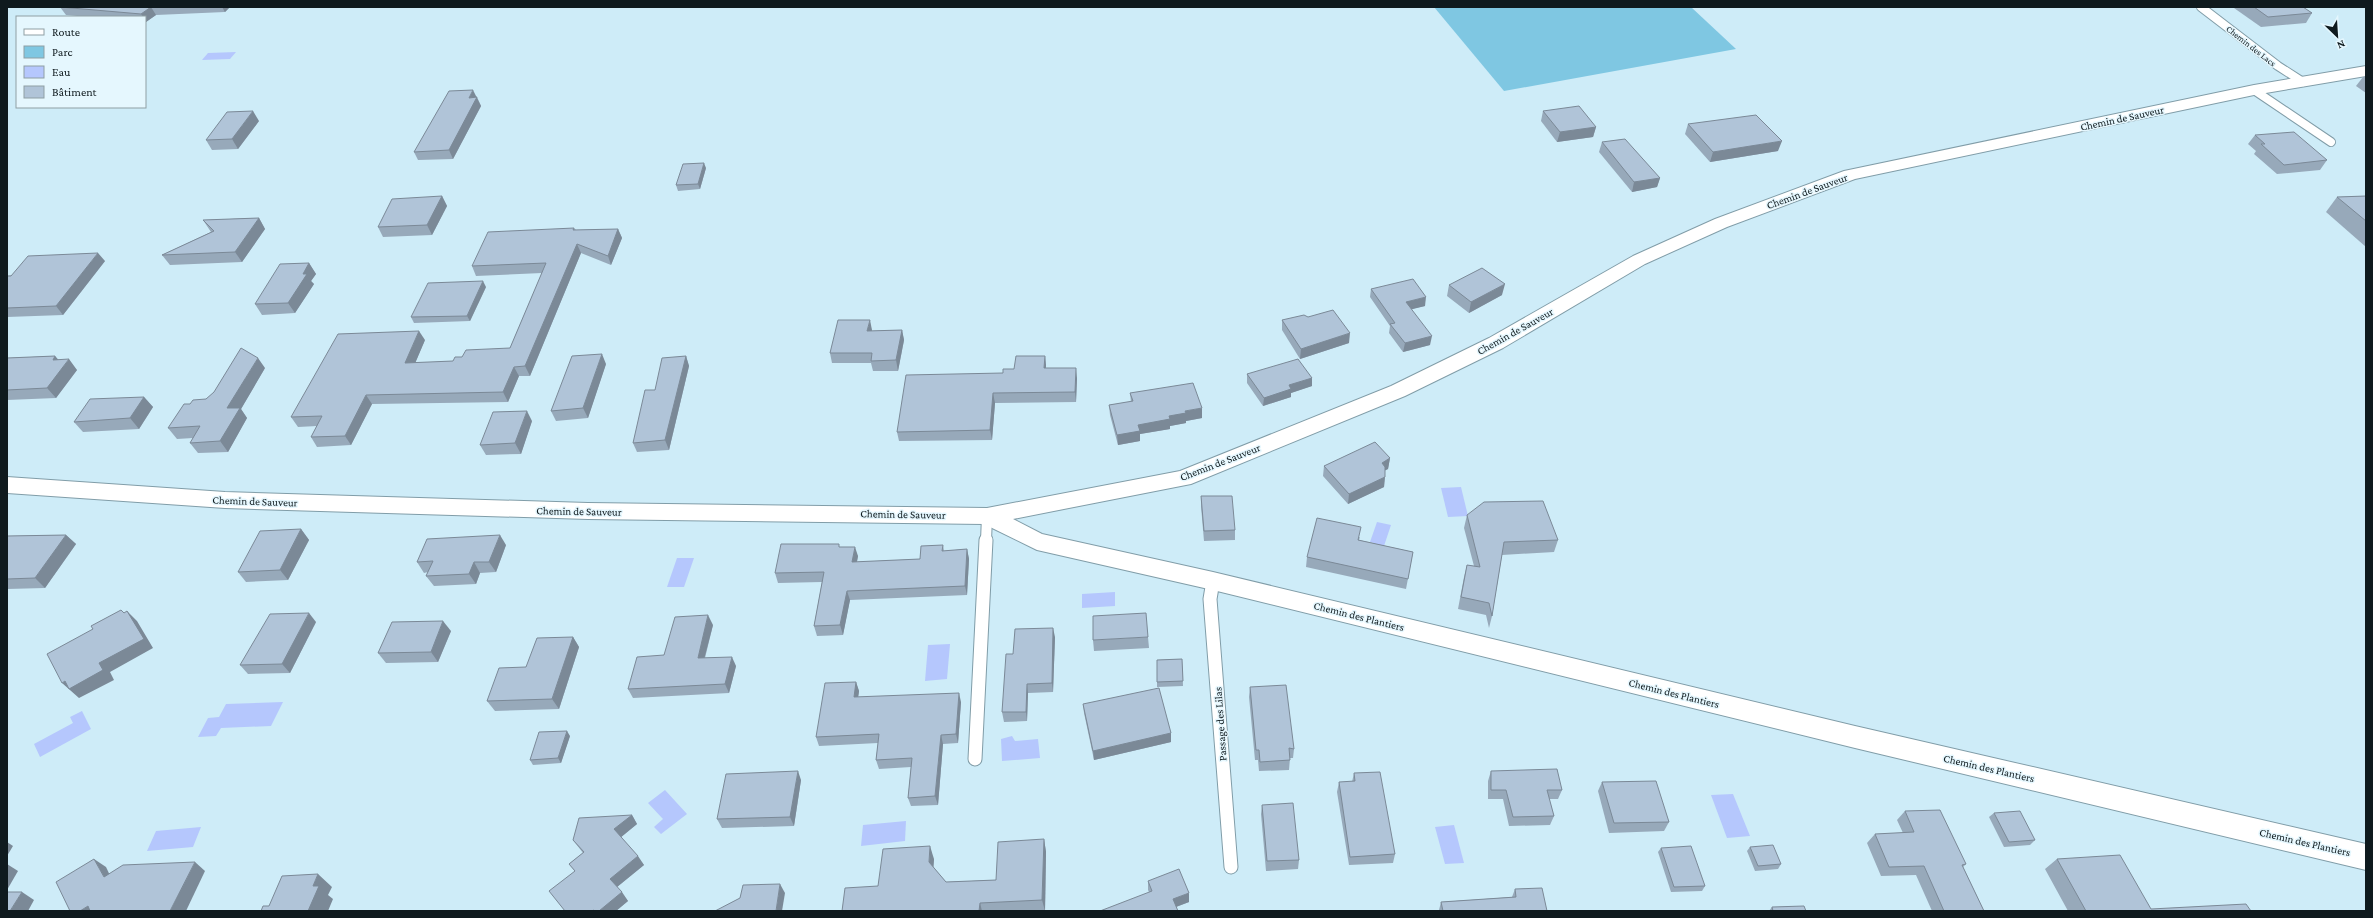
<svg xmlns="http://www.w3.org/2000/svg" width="2373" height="918" viewBox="0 0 2373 918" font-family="'Crimson Pro',serif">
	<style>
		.green { fill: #7fc7e2 }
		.water { fill: #b5c7fd }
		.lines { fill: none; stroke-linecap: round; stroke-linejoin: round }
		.service-far2-casing { stroke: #819da8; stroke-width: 10 }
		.service-far1-casing { stroke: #819da8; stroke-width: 12 }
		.service-casing { stroke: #819da8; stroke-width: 15 }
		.minor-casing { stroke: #819da8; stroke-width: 2 }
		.service-far2 { stroke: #fff; stroke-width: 8 }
		.service-far1 { stroke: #fff; stroke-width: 10 }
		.service { stroke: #fff; stroke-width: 13 }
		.minor { fill: #fff; fill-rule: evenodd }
		.wall { fill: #97a9ba }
		.shaded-wall { fill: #7b8997 }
		.building { fill: #b0c4d8; stroke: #7b8997 }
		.labels { text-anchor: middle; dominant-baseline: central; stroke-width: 3; stroke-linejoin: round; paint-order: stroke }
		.far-street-label { font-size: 9px; fill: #0f1a1e; stroke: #e5f7fe }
		.street-label { font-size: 11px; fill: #0f1a1e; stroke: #e5f7fe }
	</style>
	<rect width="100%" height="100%" fill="#ceecf8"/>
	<path class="green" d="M1434,7H1691L1736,49L1504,91Z"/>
	<g class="water">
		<path d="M236,52L230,59L202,60L208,53Z"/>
		<path d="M1461,487L1468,516L1448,517L1441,488Z"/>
		<path d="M1377,522L1391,525L1384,546L1370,542Z"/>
		<path d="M677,558H694L684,587H667Z"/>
		<path d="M1115,592V606L1082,608V594Z"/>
		<path d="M950,644L947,679L925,681L928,645Z"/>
		<path d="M283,702L271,726L221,728L216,736L198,737L208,718L219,717L226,704Z"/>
		<path d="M82,711L91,729L40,757L34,744L73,723L70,717Z"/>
		<path d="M1012,736L1015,741L1038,739L1040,758L1002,761L1001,739Z"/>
		<path d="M665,790L687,814L661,834L654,827L663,819L648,803Z"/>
		<path d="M1733,794L1750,836L1727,838L1711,795Z"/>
		<path d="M906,821L905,841L861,846L863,825Z"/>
		<path d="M1454,825L1464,863L1445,864L1435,827Z"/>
		<path d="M201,827L193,847L147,851L156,831Z"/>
	</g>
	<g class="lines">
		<g class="service-far2-casing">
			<g id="service-far2">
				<path d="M2201,7L2278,66L2303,82"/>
				<path d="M2254,90L2331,142"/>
			</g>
		</g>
		<g class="service-far1-casing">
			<path id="service-far1" d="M986,541L987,516"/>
		</g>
		<g class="service-casing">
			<g id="service">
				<path d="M1213,581L1210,599L1231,867"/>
				<path d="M975,759L986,540"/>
			</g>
		</g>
		<g class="minor-casing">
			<path id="minor" d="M2366,66V76L2254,95L1855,179L1727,227L1645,264L1503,348L1405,396L1191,484L1013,519L1042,534L1213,572L1855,726L2366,844V870L1855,748L1213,590L1037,550L984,524L588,519L225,508L7,493V477L225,492L588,503L987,508L1180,471L1391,386L1489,338L1633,256L1715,219L1844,171L2254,85Z"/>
		</g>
		<use href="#service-far2" class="service-far2"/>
		<use href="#service-far1" class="service-far1"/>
		<use href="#service" class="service"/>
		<use href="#minor" class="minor"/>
	</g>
	<g class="wall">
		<path d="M60,7H230L225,12L156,15L146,22H145V17H88L66,15Z"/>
		<path d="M2234,7H2303L2312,13L2306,23L2261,27L2234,8Z"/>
		<path d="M2363,77H2366V93L2356,86Z"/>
		<path d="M477,97L481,106L453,159L418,160L414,152Z"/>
		<path d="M1543,111L1596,127L1593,137L1557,142L1541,121Z"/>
		<path d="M259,121L238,149L212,150L206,140Z"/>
		<path d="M1688,124L1778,151L1710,162L1685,134Z"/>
		<path d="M2255,135L2327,160L2320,170L2277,174L2254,154L2256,151L2248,144Z"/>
		<path d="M1602,142L1660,178L1657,187L1632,192L1599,152Z"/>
		<path d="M706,168L700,189L678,191L676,185Z"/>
		<path d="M442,196L447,206L432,235L383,237L378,227Z"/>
		<path d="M2366,196V247L2326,212L2337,197Z"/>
		<path d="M259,218L265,229L242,262L170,265L162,255L211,232L203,220Z"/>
		<path d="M574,228L576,230L618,229L622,238L611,265L581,253L530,376H519L508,402L372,404L351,445L317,447L311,437L317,426L298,427L291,417L425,340L415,363L453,361L462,357L510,348L542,273L476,276L472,266Z"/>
		<path d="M105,261L63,315L7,317V276Z"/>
		<path d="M309,263L316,274L311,281L314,284L295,313L262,315L255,304Z"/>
		<path d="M1449,285L1502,295L1469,313L1447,296Z"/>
		<path d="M486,287L470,321L414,323L411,317Z"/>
		<path d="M1371,289L1425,306L1411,309L1430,345L1403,352L1389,333L1390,326L1370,297Z"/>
		<path d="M1282,320L1349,343L1300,359L1282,330Z"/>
		<path d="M872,330V331L902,330L904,340L898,371H873L871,363H832L830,353Z"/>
		<path d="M55,356L58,360L77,370L56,398L7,400V358Z"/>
		<path d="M686,356L689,366L669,450L637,452L633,443L655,390Z"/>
		<path d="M1045,356L1046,368L1077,378L1076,402L995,403L992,440L899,441L897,432L1003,373L1014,369Z"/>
		<path d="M606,364L588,418L556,421L551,411Z"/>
		<path d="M265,368L241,409L247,418L228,452L198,453L190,443L193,438L177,439L168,428L190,404L206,399Z"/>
		<path d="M1247,374L1312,378V386L1291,393V397L1263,406L1247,383Z"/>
		<path d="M1130,393L1202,418L1186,421V423L1170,426V429L1140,434V441L1118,445L1110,415L1109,405L1131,402Z"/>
		<path d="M144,397L153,407L139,429L83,432L74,422Z"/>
		<path d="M532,421L521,454L486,455L480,445Z"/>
		<path d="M1390,458L1388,469L1385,470L1384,487L1348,504L1323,476L1324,466Z"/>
		<path d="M1201,496L1235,530V540L1204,541L1201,506Z"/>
		<path d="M1467,515L1558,540L1554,552L1502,555L1492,616L1489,628L1486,615L1458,609L1464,577L1467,565L1474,566L1464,528Z"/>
		<path d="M301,529L309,540L288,580L246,582L238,572Z"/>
		<path d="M66,535L76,544L45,588L7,589V536Z"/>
		<path d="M1360,537L1359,540L1413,552L1406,589L1306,567L1307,557Z"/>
		<path d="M506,545L496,572L480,573L476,584L434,586L426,576L428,572L424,573L417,562Z"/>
		<path d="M943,545L944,551L967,549L969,559L967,595L850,600L843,635L817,636L814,626L822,582L778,583L775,573L840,547L858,556L857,562L920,559Z"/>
		<path d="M316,622L290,673L248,674L240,665Z"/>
		<path d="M713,625L705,658L736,666L729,693L633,698L628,689L664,655Z"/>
		<path d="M451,631L438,662L386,663L378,653Z"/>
		<path d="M573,637L579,647L559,709L495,711L487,701L526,667Z"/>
		<path d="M1055,637L1053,692L1028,693L1027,721L1004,722L1002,712L1013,654Z"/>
		<path d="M1148,637L1149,648L1094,651L1093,640Z"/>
		<path d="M1182,659L1183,686L1157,687V660Z"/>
		<path d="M856,682L859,691L858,697L961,702L958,743L943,744L938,805L911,806L908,798L911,767L879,769L876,760L878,743L819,746L816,737Z"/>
		<path d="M1250,687L1294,749L1293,758H1290L1289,770L1259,771L1258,760H1255L1249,697Z"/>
		<path d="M1083,704L1171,733V742L1094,760L1084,713Z"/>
		<path d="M570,736L561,763L533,765L530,760Z"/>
		<path d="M1491,771L1562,790L1558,799H1549L1554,816L1550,825L1509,826L1503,799H1488V781Z"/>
		<path d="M1354,773L1395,854L1393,863L1349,865L1337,792L1339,782H1352Z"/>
		<path d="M801,780L794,826L722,828L717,819Z"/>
		<path d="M1602,782L1669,822L1664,831L1609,833L1598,791Z"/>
		<path d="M1262,805L1299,860L1298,869L1266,871L1261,814Z"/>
		<path d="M1905,811L1966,864L1963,867L1984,911H1932L1916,875L1881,876L1867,843L1875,834L1903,833L1897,820Z"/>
		<path d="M1994,813L2035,840L2030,845L2004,847L1989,817Z"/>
		<path d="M632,815L637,824L621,837L644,865L617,887L628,901L616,911H565L575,871L569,864L583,853L573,840Z"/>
		<path d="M1044,839L1046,852L1045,911H842L878,886L934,859L933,867L946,882L996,880Z"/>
		<path d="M1750,847L1781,864L1778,869L1755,871L1747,851Z"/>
		<path d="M1661,848L1705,886L1702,891L1671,892L1658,852Z"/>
		<path d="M2057,859L2151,909L2251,911H2068L2045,869Z"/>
		<path d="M1148,881L1189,902L1176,907L1149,892L1148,890Z"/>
		<path d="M1515,889L1547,911H1439V910L1441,902L1512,897Z"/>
		<path d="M1772,907L1806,911H1769Z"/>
	</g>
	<g class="shaded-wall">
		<path d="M151,7L156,15L146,22L145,20V17H143L141,14Z"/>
		<path d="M222,7H230L225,12Z"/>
		<path d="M473,90L481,106L453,159L449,150L469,98Z"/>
		<path d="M253,111L259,121L238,149L232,139Z"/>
		<path d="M1596,127L1593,137L1557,142L1560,132Z"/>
		<path d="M1782,141L1778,151L1710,162L1713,152Z"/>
		<path d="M704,163L706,168L700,189L698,184Z"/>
		<path d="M1660,178L1657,187L1632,192L1634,182Z"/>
		<path d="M442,196L447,206L432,235L427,225Z"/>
		<path d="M259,218L265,229L242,262L235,252Z"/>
		<path d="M618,229L622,238L611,265L608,256Z"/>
		<path d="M577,244L581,253L530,376L525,366Z"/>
		<path d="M98,253L105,261L63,315L56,306Z"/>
		<path d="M309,263L316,274L311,281L314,284L295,313L288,303L303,274Z"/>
		<path d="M483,281L486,287L470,321L467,316Z"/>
		<path d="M1505,284L1502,295L1469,313L1471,302Z"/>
		<path d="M1426,297L1425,306L1405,311L1406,302Z"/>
		<path d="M870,320L872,330L869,341L867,331Z"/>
		<path d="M902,330L904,340L898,371L896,360Z"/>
		<path d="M419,331L425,340L411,373L405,363Z"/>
		<path d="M1350,333L1349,343L1300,359L1301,349Z"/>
		<path d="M1432,336L1430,345L1403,352L1405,343Z"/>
		<path d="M602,354L606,364L588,418L583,408Z"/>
		<path d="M55,356L64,366L69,359L77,370L56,398L47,388L53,360Z"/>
		<path d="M686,356L689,366L669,450L665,440Z"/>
		<path d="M1045,356L1046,365L1045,378L1044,368Z"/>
		<path d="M258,358L265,368L241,409L247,418L228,452L220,441L227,408Z"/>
		<path d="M514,367L519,376L508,402L503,392Z"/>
		<path d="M1076,368L1077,378L1076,402L1075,392Z"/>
		<path d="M1312,378V386L1291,393V397L1263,406L1264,398L1289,385Z"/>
		<path d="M993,393L995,403L992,440L990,430Z"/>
		<path d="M366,395L372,404L351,445L345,436Z"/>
		<path d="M144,397L153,407L139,429L130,418Z"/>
		<path d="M1202,408V418L1186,421V423L1170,426V429L1140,434V441L1118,445L1117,435L1138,425L1169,416L1185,411Z"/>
		<path d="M527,411L532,421L521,454L515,443Z"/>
		<path d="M1390,458L1388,469L1380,473L1382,463Z"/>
		<path d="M1385,477L1384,487L1348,504L1349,494Z"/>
		<path d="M301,529L309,540L288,580L280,570Z"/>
		<path d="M66,535L76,544L45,588L35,578Z"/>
		<path d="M500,535L506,545L496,572L489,562Z"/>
		<path d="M855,547L858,556L855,571L852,562Z"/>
		<path d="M967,549L969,559L967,595L965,586Z"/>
		<path d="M474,562L480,573L476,584L469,574Z"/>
		<path d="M847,591L850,600L843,635L840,625Z"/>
		<path d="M127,611L137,621L153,648L110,672L114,680L79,698L62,683L99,663Z"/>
		<path d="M309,613L316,622L290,673L282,664Z"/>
		<path d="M708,615L713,625L702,667L698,658Z"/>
		<path d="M443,621L451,631L438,662L431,652Z"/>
		<path d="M1053,628L1055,637L1053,692L1052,683Z"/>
		<path d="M573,637L579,647L559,709L552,699Z"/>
		<path d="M732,657L736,666L729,693L725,684Z"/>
		<path d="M856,682L859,691L857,706L854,697Z"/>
		<path d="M1027,684L1028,693L1027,721L1026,712Z"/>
		<path d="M959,693L961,702L958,743L956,734Z"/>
		<path d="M567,731L570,736L561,763L558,758Z"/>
		<path d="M1171,733V742L1094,760L1093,751Z"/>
		<path d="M941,735L943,744L938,805L935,796Z"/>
		<path d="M798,771L801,780L794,826L790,817Z"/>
		<path d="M632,815L637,824L620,838L614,829Z"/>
		<path d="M1044,839L1046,852L1045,911L1042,900Z"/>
		<path d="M7,842L13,846L7,856Z"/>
		<path d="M930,846L934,859L933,874L929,862Z"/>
		<path d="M638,856L644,865L617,887L610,879Z"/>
		<path d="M94,859L106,867L115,886L104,877Z"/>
		<path d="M195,862L205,871L186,911H170Z"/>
		<path d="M7,864L18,871L7,890Z"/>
		<path d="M318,874L332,887L328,895L333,899L328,911H308L313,886Z"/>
		<path d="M780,884L785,893L782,911H776Z"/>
		<path d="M22,892L34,900L28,911H10Z"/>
		<path d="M622,892L628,901L616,911H599Z"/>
		<path d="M1189,893V902L1173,908V899Z"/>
		<path d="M980,903L982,911H979Z"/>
		<path d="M88,906L95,911H80Z"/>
	</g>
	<g class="building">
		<path d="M60,7H151L141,14Z"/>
		<path d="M2254,7H2303L2312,13L2268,17Z"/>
		<path d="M473,90L469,98L477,97L449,150L414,152L449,91Z"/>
		<path d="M1579,106L1596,127L1560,132L1543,111Z"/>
		<path d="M253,111L232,139L206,140L227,112Z"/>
		<path d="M1756,115L1782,141L1713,152L1688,124Z"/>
		<path d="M2294,132L2327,160L2284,165L2261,144H2265L2255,135Z"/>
		<path d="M1625,139L1660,178L1634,182L1602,142Z"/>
		<path d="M704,163L698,184L676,185L683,164Z"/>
		<path d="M442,196L427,225L378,227L392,199Z"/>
		<path d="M2366,196V221L2337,197Z"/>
		<path d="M259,218L235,252L162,255L214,231L203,220Z"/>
		<path d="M574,228L573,230L618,229L608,256L577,244L525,366L514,367L503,392L366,395L345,436L311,437L322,416L291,417L338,334L419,331L405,363L453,361L455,357H462L466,350L510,348L546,263L472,266L488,232Z"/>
		<path d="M98,253L56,306L7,308V276H11L28,256Z"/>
		<path d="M309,263L303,274H307L288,303L255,304L280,264Z"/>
		<path d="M1482,268L1505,284L1471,302L1449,285Z"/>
		<path d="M1413,279L1426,297L1406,302L1432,336L1405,343L1390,324L1395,323L1371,289Z"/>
		<path d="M483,281L467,316L411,317L428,283Z"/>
		<path d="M1333,310L1350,333L1301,349L1282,320L1304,315L1308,317Z"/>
		<path d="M838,320H870L867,331L902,330L896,360L871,361L872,353H830Z"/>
		<path d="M241,348L258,358L227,408H240L220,441L190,443L200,426L168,428L184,404H190L193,400L206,399L214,392Z"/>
		<path d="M602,354L583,408L551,411L572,356Z"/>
		<path d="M55,356L53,360L69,359L47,388L7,390V358Z"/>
		<path d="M686,356L665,440L633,443L645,390H655L662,358Z"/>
		<path d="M1016,356H1045L1044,368H1076L1075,392L993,393L990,430L897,432L906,375L1003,373V369H1014Z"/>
		<path d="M1298,359L1312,378L1289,385L1291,389L1264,398L1247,374Z"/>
		<path d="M1193,383L1202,408L1185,411L1186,413L1169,416L1170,419L1138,425L1140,431L1117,435L1109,405L1133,401L1130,393Z"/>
		<path d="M144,397L130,418L74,422L90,399Z"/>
		<path d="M527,411L515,443L480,445L493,412Z"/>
		<path d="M1375,442L1390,458L1382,463L1385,467V477L1349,494L1324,466Z"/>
		<path d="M1201,496H1232L1235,530L1204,531Z"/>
		<path d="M1543,501L1558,540L1504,542L1492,616L1489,603L1461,597L1467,565L1480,567L1467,515L1484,502Z"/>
		<path d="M1317,518L1361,527L1358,540L1413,552L1408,579L1307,557Z"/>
		<path d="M301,529L280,570L238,572L260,531Z"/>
		<path d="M66,535L35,578L7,579V536Z"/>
		<path d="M500,535L489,562H474L469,574L426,576L433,561L417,562L427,539Z"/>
		<path d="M781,544H839V547H855L852,562L920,559L921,546L943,545L942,551L967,549L965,586L847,591L840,625L814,626L824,572L775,573Z"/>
		<path d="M121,610L124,613L127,611L144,639L99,663L103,670L69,689L65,681L62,683L47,654L93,629L91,626Z"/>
		<path d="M309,613L282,664L240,665L270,614Z"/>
		<path d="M1146,613L1148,637L1093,640V616Z"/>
		<path d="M708,615L698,658L732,657L725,684L628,689L637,657L664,655L675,617Z"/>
		<path d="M443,621L431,652L378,653L392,622Z"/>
		<path d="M1053,628L1052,683L1027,684L1026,712H1002L1006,654H1013L1015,629Z"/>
		<path d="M573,637L552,699L487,701L499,668L526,667L537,638Z"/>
		<path d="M1182,659L1183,681L1157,682V660Z"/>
		<path d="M856,682L854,697L959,693L956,734L941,735L935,796L908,798L912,758L876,760L879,734L816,737L825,683Z"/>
		<path d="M1286,685L1294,749L1289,748L1290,760L1260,762L1259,750H1256L1250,687Z"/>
		<path d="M1159,688L1171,733L1093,751L1083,704Z"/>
		<path d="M567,731L558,758L530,760L539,732Z"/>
		<path d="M1557,769L1562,790H1547L1554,816L1513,817L1506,790H1491V771Z"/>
		<path d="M798,771L790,817L717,819L726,774Z"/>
		<path d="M1380,772L1395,854L1350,857L1339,782L1355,781L1354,773Z"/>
		<path d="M1656,781L1669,822L1614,823L1602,782Z"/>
		<path d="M1293,803L1299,860L1267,861L1262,805Z"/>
		<path d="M1940,810L1966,864L1962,865L1984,911H1944L1924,866L1889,867L1875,834L1914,832L1905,811Z"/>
		<path d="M2020,811L2035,840L2009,842L1994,813Z"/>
		<path d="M632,815L614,829L638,856L610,879L622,892L599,911H595L594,910L592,911H565L549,891L575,871L569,864L584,852L573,840L579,818Z"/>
		<path d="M1044,839L1042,900L980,903L979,911H842L845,888L878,886L883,849L930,846L929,862L946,882L996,880L998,842Z"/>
		<path d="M1773,845L1781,864L1758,866L1750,847Z"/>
		<path d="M1691,846L1705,886L1674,887L1661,848Z"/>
		<path d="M2120,855L2151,909L2246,904L2251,911H2086L2057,859Z"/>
		<path d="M94,859L104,877L123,865L195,862L170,911H90L88,906L80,911H70L56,882Z"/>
		<path d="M1179,869L1189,893L1173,899L1178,911H1100L1152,891L1148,881Z"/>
		<path d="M318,874L313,886H319L308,911H261L263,906H269L282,876Z"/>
		<path d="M780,884L776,911H715L740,898L743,885Z"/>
		<path d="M1542,888L1547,911H1443L1441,902L1516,897L1515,889Z"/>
		<path d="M7,892H22L10,911H7Z"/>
		<path d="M1804,906L1806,911H1773L1772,907Z"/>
	</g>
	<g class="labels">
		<g class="far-street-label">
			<text transform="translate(2251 46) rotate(38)">Chemin des Lacs</text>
		</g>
		<g class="street-label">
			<text transform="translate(2122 118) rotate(-12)">Chemin de Sauveur</text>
			<text transform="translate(1807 191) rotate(-20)">Chemin de Sauveur</text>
			<text transform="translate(1515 331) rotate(-29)">Chemin de Sauveur</text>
			<text transform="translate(1220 462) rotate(-21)">Chemin de Sauveur</text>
			<text transform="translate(255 501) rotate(2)">Chemin de Sauveur</text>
			<text transform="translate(579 511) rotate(1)">Chemin de Sauveur</text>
			<text transform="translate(903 514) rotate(1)">Chemin de Sauveur</text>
			<text transform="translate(1359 616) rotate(14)">Chemin des Plantiers</text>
			<text transform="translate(1674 693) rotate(14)">Chemin des Plantiers</text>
			<text transform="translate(1220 724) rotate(-94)">Passage des Lilas</text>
			<text transform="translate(1989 768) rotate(13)">Chemin des Plantiers</text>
			<text transform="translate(2305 842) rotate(13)">Chemin des Plantiers</text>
		</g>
	</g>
	<rect width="2373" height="918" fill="none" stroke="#0f1a1e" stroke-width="16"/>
	<rect x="16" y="16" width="130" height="92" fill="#e5f7fe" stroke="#8f9fa4"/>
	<rect x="24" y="29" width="20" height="6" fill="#ffffff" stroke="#8f9fa4"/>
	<text x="52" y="36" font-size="12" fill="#0f1a1e">Route</text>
	<rect x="24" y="46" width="20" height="12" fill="#7fc7e2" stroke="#8f9fa4"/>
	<text x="52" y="56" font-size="12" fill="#0f1a1e">Parc</text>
	<rect x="24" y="66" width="20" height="12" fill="#b5c7fd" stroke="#8f9fa4"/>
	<text x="52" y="76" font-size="12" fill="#0f1a1e">Eau</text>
	<rect x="24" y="86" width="20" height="12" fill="#b0c4d8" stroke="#8f9fa4"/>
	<text x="52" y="96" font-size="12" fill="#0f1a1e">Bâtiment</text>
	<g transform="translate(2337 36) rotate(155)" stroke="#e5f7fe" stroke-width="3" paint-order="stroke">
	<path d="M0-3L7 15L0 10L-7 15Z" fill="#0f1a1e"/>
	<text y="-6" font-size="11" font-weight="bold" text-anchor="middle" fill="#0f1a1e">N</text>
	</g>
</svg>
